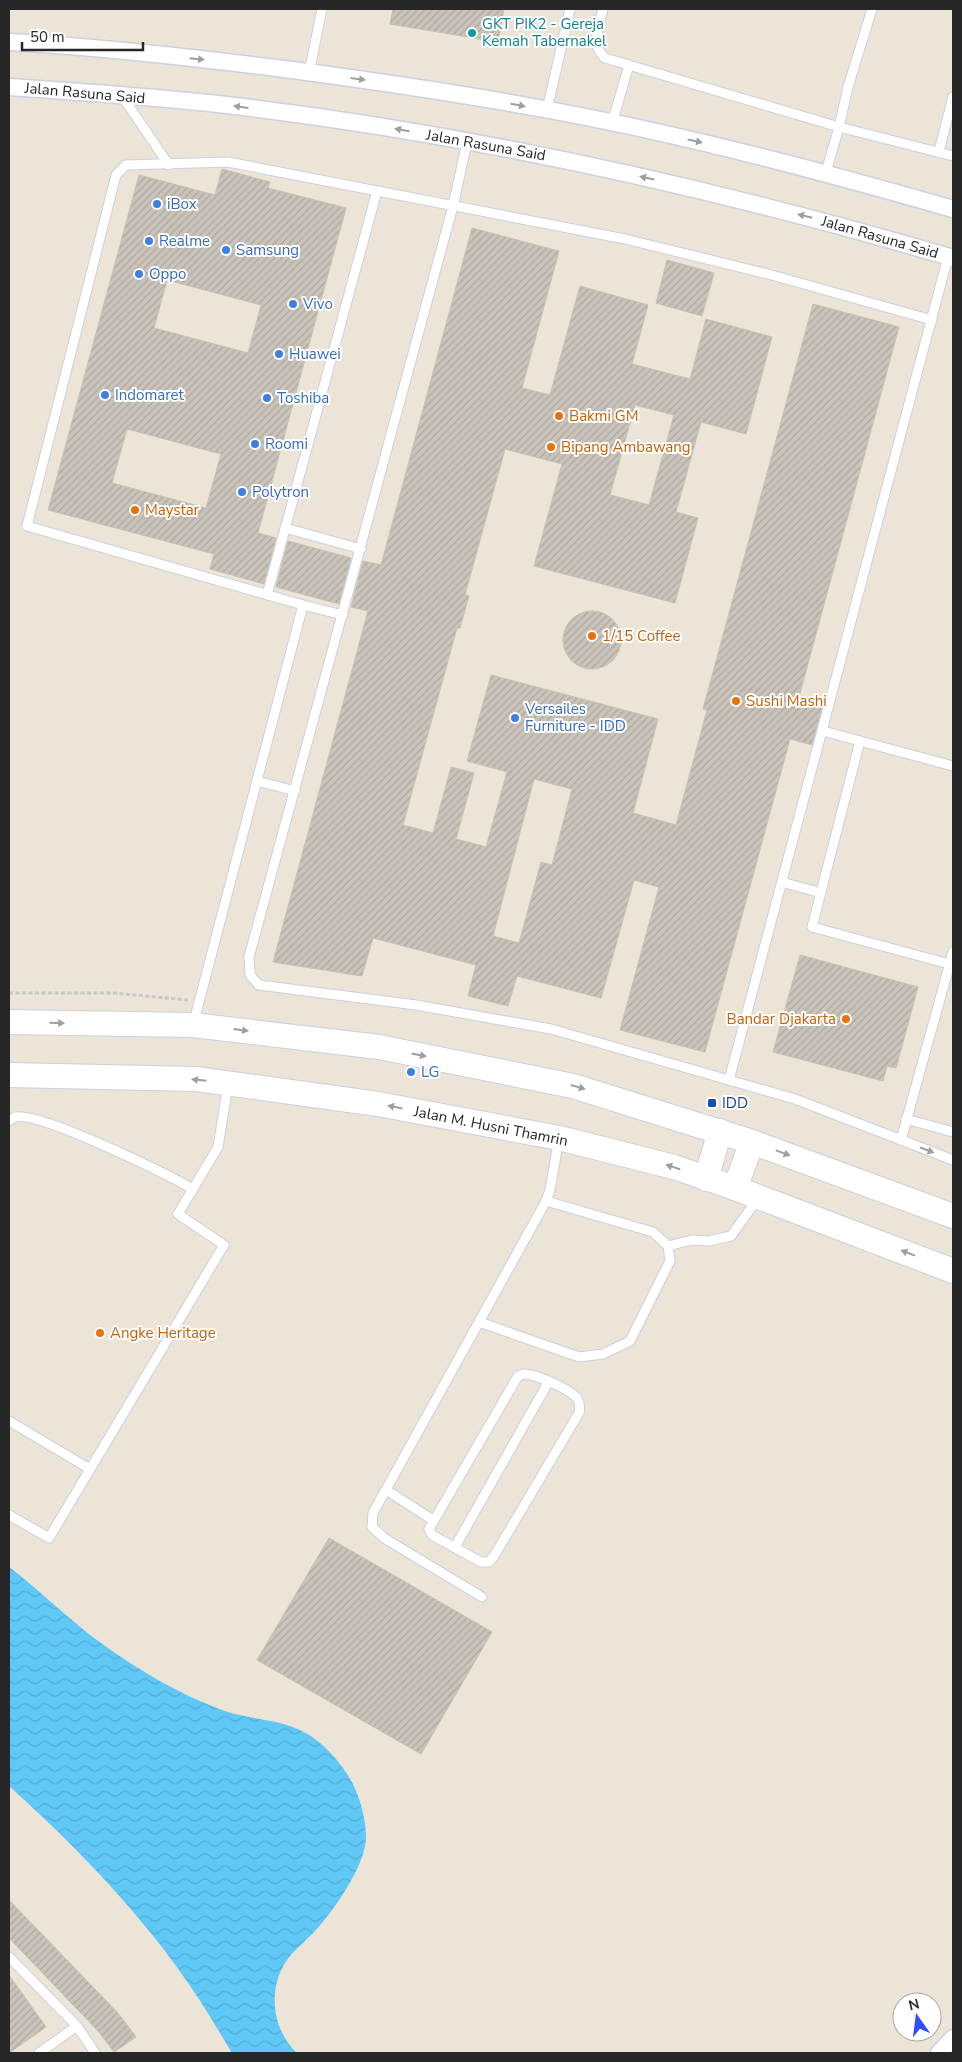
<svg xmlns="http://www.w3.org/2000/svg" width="962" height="2062" viewBox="0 0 962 2062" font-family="'Nunito Sans',sans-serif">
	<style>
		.water { fill: url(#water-waves) }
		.building { fill: url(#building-hatch); stroke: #c6c0b1; fill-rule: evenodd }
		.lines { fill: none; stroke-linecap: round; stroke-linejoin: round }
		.lane-casing { stroke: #ccd0e2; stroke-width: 11 }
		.street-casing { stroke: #ccd0e2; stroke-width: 19 }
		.secondary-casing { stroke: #ccd0e2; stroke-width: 26 }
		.path { stroke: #c7c7c7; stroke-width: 3; stroke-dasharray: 4 2.5; stroke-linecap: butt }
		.lane { stroke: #fff; stroke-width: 9 }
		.street { stroke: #fff; stroke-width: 16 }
		.secondary { stroke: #fff; stroke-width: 24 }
		.oneway { fill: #9e9e9e }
		.culture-dot { fill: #0f9aa8; stroke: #fff; stroke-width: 2 }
		.shop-dot { fill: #3f7fe0; stroke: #fff; stroke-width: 2 }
		.food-dot { fill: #e8710a; stroke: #fff; stroke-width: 2 }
		.transit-dot { fill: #1a4fb4; stroke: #fff; stroke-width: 2 }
		.labels { text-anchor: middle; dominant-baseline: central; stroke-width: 4; stroke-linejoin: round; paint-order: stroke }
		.culture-label { font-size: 15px; fill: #0d838f; stroke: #fff; text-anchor: start }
		.street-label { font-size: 15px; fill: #272727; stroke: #fff }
		.shop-label { font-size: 15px; fill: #366cbe; stroke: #fff; text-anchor: start }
		.food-label { font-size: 15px; fill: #c56008; stroke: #fff; text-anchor: start }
		.transit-label { font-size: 15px; fill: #164399; stroke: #fff; text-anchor: start }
	</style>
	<defs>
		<pattern id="water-waves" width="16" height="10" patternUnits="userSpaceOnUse" patternTransform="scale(1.25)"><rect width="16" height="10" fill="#60c8f7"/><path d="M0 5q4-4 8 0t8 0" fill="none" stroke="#53acd4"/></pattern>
		<pattern id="building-hatch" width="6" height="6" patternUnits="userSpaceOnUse" patternTransform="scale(1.25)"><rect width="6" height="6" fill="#c9c3ba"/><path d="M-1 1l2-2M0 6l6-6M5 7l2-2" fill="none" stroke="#ada8a0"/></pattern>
	</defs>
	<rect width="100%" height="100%" fill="#ebe4d7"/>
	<path class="water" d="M9,1567C37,1588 62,1613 90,1635C132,1666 178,1695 228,1712C247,1718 268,1719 287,1725C311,1732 331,1750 345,1771C358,1789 366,1816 366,1838C365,1866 334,1910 316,1930C307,1940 295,1949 287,1960C267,1988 272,2030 297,2053H232C215,2025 198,1996 179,1970C130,1902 71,1842 9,1786Z"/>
	<g class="building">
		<path d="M393,9H504L498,42L390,24Z"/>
		<path d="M222,169L270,182L268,188L346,208L258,533L276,538L264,584L210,569L214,554L48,510L139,175L215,195ZM167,280L261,305L248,353L154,328ZM127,429L221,454L206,508L112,483Z"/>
		<path d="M472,228L559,251L522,388L550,395L580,286L648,305L632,364L690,379L706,319L772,337L746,434L701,422L676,512L698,518L675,603L534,566L562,464L505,449L465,595L469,596L460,628H457L403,825L433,833L451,767L474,773L456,839L486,847L507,772L467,761L491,675L658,719L633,813L676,825L707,710L703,709L813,304L899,327L799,697L823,704L812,745L790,739L705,1052L620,1030L659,887L634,880L601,998L517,976L508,1006L468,996L476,965L373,938L362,976L273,962L368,611L351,607L363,561L381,565ZM635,405L674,415L649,505L610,495ZM534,779L572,789L552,865L541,862L519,943L493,936Z"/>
		<path d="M667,260L714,273L702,316L656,303Z"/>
		<path d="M288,541L351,558L339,604L276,587Z"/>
		<circle cx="592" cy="640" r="29"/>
		<path d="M800,955L918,987L896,1068L887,1066L883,1081L773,1052Z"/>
		<path d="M329,1538L492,1632L421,1754L257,1660Z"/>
		<path d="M9,1900L118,2013L136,2037L114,2052L99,2032L9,1938Z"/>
		<path d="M9,1975L46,2027L9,2053Z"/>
	</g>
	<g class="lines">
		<g class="lane-casing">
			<g id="lane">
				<path d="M603,9C599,26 590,45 605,58L839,127L848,87L872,9"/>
				<path d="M309,73L322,9"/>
				<path d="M122,96L169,165"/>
				<path d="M547,110L570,9"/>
				<path d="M612,123L629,65"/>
				<path d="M467,142L453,206L249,957L250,975L259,985L416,1005L551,1029L795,1099L953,1160"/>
				<path d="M939,151L953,97"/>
				<path d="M826,172L839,127L953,156"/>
				<path d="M285,528L361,549"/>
				<path d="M267,595L377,191"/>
				<path d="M303,605L27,526L116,175L126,165L228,162L625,239L768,274L932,320"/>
				<path d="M823,731L953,766"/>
				<path d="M860,741L812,927L953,965"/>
				<path d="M257,781L295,791"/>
				<path d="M782,882L821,893"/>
				<path d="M193,1025L303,605L343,615"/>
				<path d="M729,1080L948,257"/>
				<path d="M906,1119L953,1132"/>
				<path d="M9,1121C11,1120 13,1118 15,1117C40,1111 166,1174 193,1189"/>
				<path d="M901,1140L953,952"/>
				<path d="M546,1201L550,1190L559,1138"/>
				<path d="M668,1246L692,1240L709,1241L731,1236L759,1197"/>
				<path d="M479,1322L579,1357L603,1354L630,1341L670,1261L668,1246L653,1232L546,1201L373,1513L372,1527L384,1538L482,1597"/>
				<path d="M524,1374C536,1374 569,1389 577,1398C580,1403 580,1408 579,1413L494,1556L489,1562H481L432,1535L429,1529L518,1376Z"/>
				<path d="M9,1421L90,1469"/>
				<path d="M386,1490L433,1520"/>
				<path d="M9,1515L49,1538L224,1245L178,1214L218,1147L228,1085"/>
				<path d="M455,1547L549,1381"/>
				<path d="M9,1957L77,2026L95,2053"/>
				<path d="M39,2053L77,2026"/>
			</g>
		</g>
		<g class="street-casing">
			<g id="street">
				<path d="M9,42C103,47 198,58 292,70C382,82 471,95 560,112C693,137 823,172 953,209"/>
				<path d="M9,87C84,92 160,97 235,106C478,135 718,189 953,258"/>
				<path d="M939,2053L953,2038"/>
			</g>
		</g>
		<g class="secondary-casing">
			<g id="secondary">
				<path d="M9,1022L193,1025L379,1047L573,1086L752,1142L953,1216"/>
				<path d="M9,1075L196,1079L378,1104L559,1138L674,1167L735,1188L953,1271"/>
				<path d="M706,1179L720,1131"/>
				<path d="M735,1188L752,1142"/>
			</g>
		</g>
		<path class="path" d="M9,993H114L188,1000"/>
		<use href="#lane" class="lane"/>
		<use href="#street" class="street"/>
		<use href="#secondary" class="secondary"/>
	</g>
	<defs><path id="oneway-solid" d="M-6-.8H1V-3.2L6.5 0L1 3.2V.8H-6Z" transform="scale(1.25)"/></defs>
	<g class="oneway">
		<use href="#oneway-solid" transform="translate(197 59) rotate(6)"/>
		<use href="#oneway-solid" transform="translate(358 79) rotate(7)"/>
		<use href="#oneway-solid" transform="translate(518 105) rotate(10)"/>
		<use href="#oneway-solid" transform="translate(241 107) rotate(-172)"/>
		<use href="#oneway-solid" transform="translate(402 130) rotate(-170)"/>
		<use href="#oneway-solid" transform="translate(695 141) rotate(12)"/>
		<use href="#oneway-solid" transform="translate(647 178) rotate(-168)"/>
		<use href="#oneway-solid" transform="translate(805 216) rotate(-166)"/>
		<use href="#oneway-solid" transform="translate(57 1023) rotate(1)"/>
		<use href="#oneway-solid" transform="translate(241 1030) rotate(7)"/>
		<use href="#oneway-solid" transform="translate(419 1055) rotate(11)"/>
		<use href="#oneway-solid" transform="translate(199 1080) rotate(-174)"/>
		<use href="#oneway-solid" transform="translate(578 1087) rotate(16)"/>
		<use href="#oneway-solid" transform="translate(395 1107) rotate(-169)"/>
		<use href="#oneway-solid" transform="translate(927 1150) rotate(21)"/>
		<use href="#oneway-solid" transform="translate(783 1153) rotate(20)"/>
		<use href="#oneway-solid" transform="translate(673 1167) rotate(-163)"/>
		<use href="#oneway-solid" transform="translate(908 1253) rotate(-159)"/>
	</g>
	<circle class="culture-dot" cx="472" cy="33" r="5"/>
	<g class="shop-dot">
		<circle cx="157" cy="204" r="5"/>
		<circle cx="149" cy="241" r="5"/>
		<circle cx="226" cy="250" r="5"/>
		<circle cx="139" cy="274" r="5"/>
		<circle cx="293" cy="304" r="5"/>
		<circle cx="279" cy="354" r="5"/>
		<circle cx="105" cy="395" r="5"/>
		<circle cx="267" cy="398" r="5"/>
		<circle cx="255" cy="444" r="5"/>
		<circle cx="242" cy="492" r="5"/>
		<circle cx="515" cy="718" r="5"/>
		<circle cx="411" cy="1072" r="5"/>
	</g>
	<g class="food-dot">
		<circle cx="559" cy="416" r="5"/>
		<circle cx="551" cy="447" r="5"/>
		<circle cx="135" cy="510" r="5"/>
		<circle cx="592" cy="636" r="5"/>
		<circle cx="736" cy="701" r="5"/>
		<circle cx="846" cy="1019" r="5"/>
		<circle cx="100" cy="1333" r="5"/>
	</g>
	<rect class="transit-dot" x="707" y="1098" width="10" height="10" rx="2.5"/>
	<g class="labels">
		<g class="culture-label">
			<text x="482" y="24">GKT PIK2 - Gereja<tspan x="482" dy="17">Kemah Tabernakel</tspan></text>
		</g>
		<g class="street-label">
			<text transform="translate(85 93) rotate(5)">Jalan Rasuna Said</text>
			<text transform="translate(486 145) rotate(10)">Jalan Rasuna Said</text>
			<text transform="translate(880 237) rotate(16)">Jalan Rasuna Said</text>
			<text transform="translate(491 1126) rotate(11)">Jalan M. Husni Thamrin</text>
		</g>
		<g class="shop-label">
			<text x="167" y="204">iBox</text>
			<text x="159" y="241">Realme</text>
			<text x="236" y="250">Samsung</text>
			<text x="149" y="274">Oppo</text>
			<text x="303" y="304">Vivo</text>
			<text x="289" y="354">Huawei</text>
			<text x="115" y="395">Indomaret</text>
			<text x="277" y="398">Toshiba</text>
			<text x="265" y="444">Roomi</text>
			<text x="252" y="492">Polytron</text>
			<text x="525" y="709">Versailes<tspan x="525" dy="17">Furniture - IDD</tspan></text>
			<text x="421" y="1072">LG</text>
		</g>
		<g class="food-label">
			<text x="569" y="416">Bakmi GM</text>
			<text x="561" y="447">Bipang Ambawang</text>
			<text x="145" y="510">Maystar</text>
			<text x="602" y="636">1/15 Coffee</text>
			<text x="746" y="701">Sushi Mashi</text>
			<text x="836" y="1019" text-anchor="end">Bandar Djakarta</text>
			<text x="110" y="1333">Angke Heritage</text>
		</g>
		<g class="transit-label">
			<text x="722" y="1103">IDD</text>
		</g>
	</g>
	<rect width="962" height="2062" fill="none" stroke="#272727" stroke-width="20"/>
	<g transform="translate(917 2017) rotate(346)"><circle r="24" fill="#ffffff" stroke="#a9a9a9"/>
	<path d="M0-4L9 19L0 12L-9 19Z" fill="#304eff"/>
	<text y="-8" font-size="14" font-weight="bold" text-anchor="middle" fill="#272727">N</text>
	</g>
	<path d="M22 42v8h121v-8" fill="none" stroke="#272727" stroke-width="2.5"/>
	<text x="30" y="42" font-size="15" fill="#272727" stroke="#ffffff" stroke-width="4" paint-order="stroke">50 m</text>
</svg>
